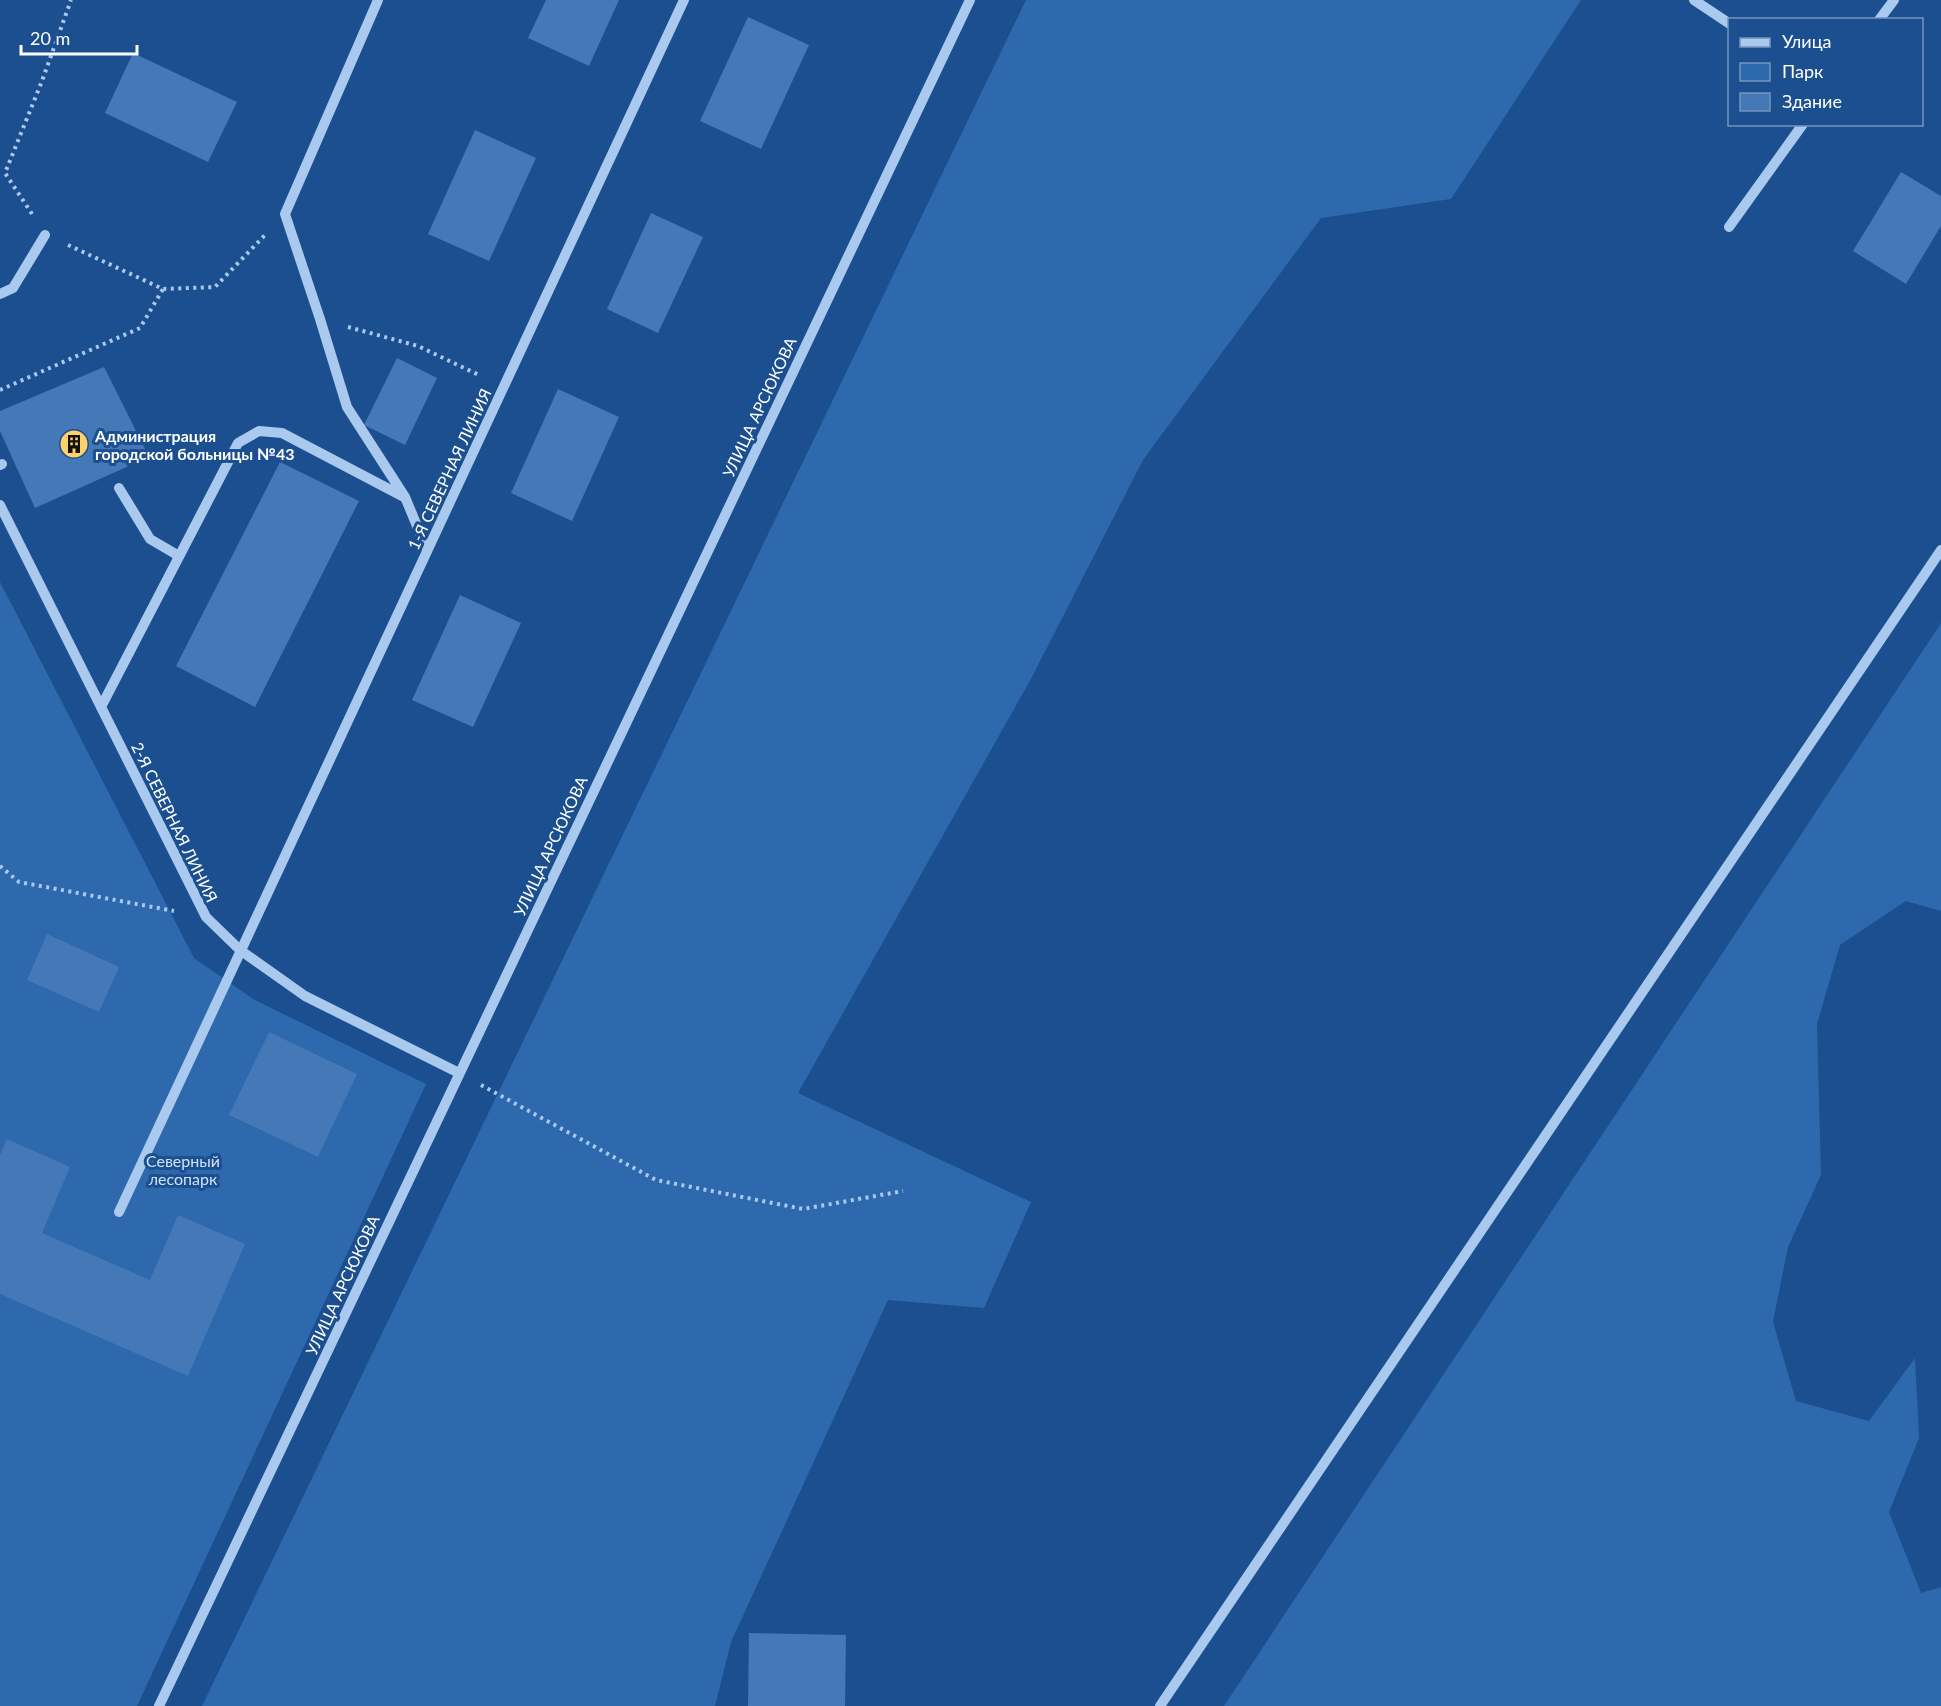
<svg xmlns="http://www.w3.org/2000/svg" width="1941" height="1706" viewBox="0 0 1941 1706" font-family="Lato,sans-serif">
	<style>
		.green { fill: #2e69ad }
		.building { fill: #4478b7 }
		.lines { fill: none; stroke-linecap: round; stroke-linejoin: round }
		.path { stroke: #a9c9ee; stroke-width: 4; stroke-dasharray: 3 4.5; stroke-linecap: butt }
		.minor { stroke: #a9c9ee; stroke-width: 10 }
		.labels { text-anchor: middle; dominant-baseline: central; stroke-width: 6; stroke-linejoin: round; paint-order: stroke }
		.street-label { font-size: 16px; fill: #fff; stroke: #1b4f8f }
		.poi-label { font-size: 16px; font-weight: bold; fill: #fff; stroke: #1b4f8f; text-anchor: start }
		.park-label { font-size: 16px; fill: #cfe3fa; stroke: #1b4f8f }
	</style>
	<rect width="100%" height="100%" fill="#1b4f8f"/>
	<g class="green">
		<path d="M1026,0H1581L1451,199L1321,218L1143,460L1032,677L798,1093L1031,1202L984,1308L888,1300L731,1642L715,1706H202Z"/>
		<path d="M0,582L194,958L253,999L426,1084L137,1706H0Z"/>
		<path d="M1941,623V911L1906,901L1840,945L1817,1024L1821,1175L1788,1247L1773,1322L1796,1401L1869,1421L1915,1358L1919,1438L1889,1512L1921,1593L1941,1587V1706H1224Z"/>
	</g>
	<g class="building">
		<path d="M546,0H619L589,66L528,38Z"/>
		<path d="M748,17L809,45L761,149L700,121Z"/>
		<path d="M133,53L237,102L208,162L105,113Z"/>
		<path d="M475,130L536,158L489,261L428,234Z"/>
		<path d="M1901,172L1941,196V226L1906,284L1853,251Z"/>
		<path d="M651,213L703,237L658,333L607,309Z"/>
		<path d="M397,358L437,378L405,445L364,425Z"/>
		<path d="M104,367L149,457L35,508L0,431V411Z"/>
		<path d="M558,389L619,417L572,521L511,493Z"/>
		<path d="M280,462L359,501L255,707L176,666Z"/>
		<path d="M460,595L521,623L473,727L412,700Z"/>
		<path d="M47,934L119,967L99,1012L27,980Z"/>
		<path d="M269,1032L357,1074L318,1157L229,1115Z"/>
		<path d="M7,1139L70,1167L42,1233L150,1280L178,1215L245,1244L188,1376L0,1294V1155Z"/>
		<path d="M749,1633L846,1635L845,1706H748Z"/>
	</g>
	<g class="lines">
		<g class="path">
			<path d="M32,214L5,173L42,81L71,0"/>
			<path d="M68,245L163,289L215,287L265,235"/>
			<path d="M348,327L418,346L481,376"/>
			<path d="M0,390L140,328L163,289"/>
			<path d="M0,866L19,882L174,911"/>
			<path d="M481,1085L656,1180L803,1209L903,1191"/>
		</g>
		<g class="minor">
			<path d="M378,0L285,214L320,319L347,407L405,497L427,550"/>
			<path d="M1694,0L1730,24"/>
			<path d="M1879,20L1894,0"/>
			<path d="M1729,227L1803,124"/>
			<path d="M0,294L13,288L45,235"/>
			<path d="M0,465L2,464"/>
			<path d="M119,488L150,539L179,556"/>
			<path d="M0,505L206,917L240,950L305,996L459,1073"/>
			<path d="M101,707L238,443L259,431L282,433L404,497"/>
			<path d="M119,1212L684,0"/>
			<path d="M159,1706L970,0"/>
			<path d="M1160,1706L1941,550"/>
		</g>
	</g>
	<defs>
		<g id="building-disc" transform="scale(1.5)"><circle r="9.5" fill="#ffd166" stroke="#1b4f8f"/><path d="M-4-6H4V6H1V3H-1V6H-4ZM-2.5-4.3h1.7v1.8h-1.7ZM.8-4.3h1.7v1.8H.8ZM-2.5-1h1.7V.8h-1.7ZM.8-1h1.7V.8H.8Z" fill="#111"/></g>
	</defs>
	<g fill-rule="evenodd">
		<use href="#building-disc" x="74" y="444"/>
	</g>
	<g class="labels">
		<g class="street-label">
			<text transform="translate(759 407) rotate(-65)">УЛИЦА АРСЮКОВА</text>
			<text transform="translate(449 469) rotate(-65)">1-Я СЕВЕРНАЯ ЛИНИЯ</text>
			<text transform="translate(175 822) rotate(64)">2-Я СЕВЕРНАЯ ЛИНИЯ</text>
			<text transform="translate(550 846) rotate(-65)">УЛИЦА АРСЮКОВА</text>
			<text transform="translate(342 1285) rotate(-65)">УЛИЦА АРСЮКОВА</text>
		</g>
		<g class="poi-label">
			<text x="95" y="435">Администрация<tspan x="95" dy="18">городской больницы №43</tspan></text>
		</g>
		<g class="park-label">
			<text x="183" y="1160">Северный<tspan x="183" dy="18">лесопарк</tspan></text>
		</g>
	</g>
	<rect x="1728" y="18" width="195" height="108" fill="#1b4f8f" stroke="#7695bc" stroke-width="1.5"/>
	<rect x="1740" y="38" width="30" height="9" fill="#a9c9ee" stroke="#7695bc" stroke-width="1.5"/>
	<text x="1782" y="48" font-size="18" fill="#ffffff">Улица</text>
	<rect x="1740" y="63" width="30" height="18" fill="#2e69ad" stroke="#7695bc" stroke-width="1.5"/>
	<text x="1782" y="78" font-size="18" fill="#ffffff">Парк</text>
	<rect x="1740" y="93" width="30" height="18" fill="#4478b7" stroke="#7695bc" stroke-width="1.5"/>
	<text x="1782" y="108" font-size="18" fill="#ffffff">Здание</text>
	<path d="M21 45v9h116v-9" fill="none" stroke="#ffffff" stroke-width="3"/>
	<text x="30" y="45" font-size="18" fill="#ffffff" stroke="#1b4f8f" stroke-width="4.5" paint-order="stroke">20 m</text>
</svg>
